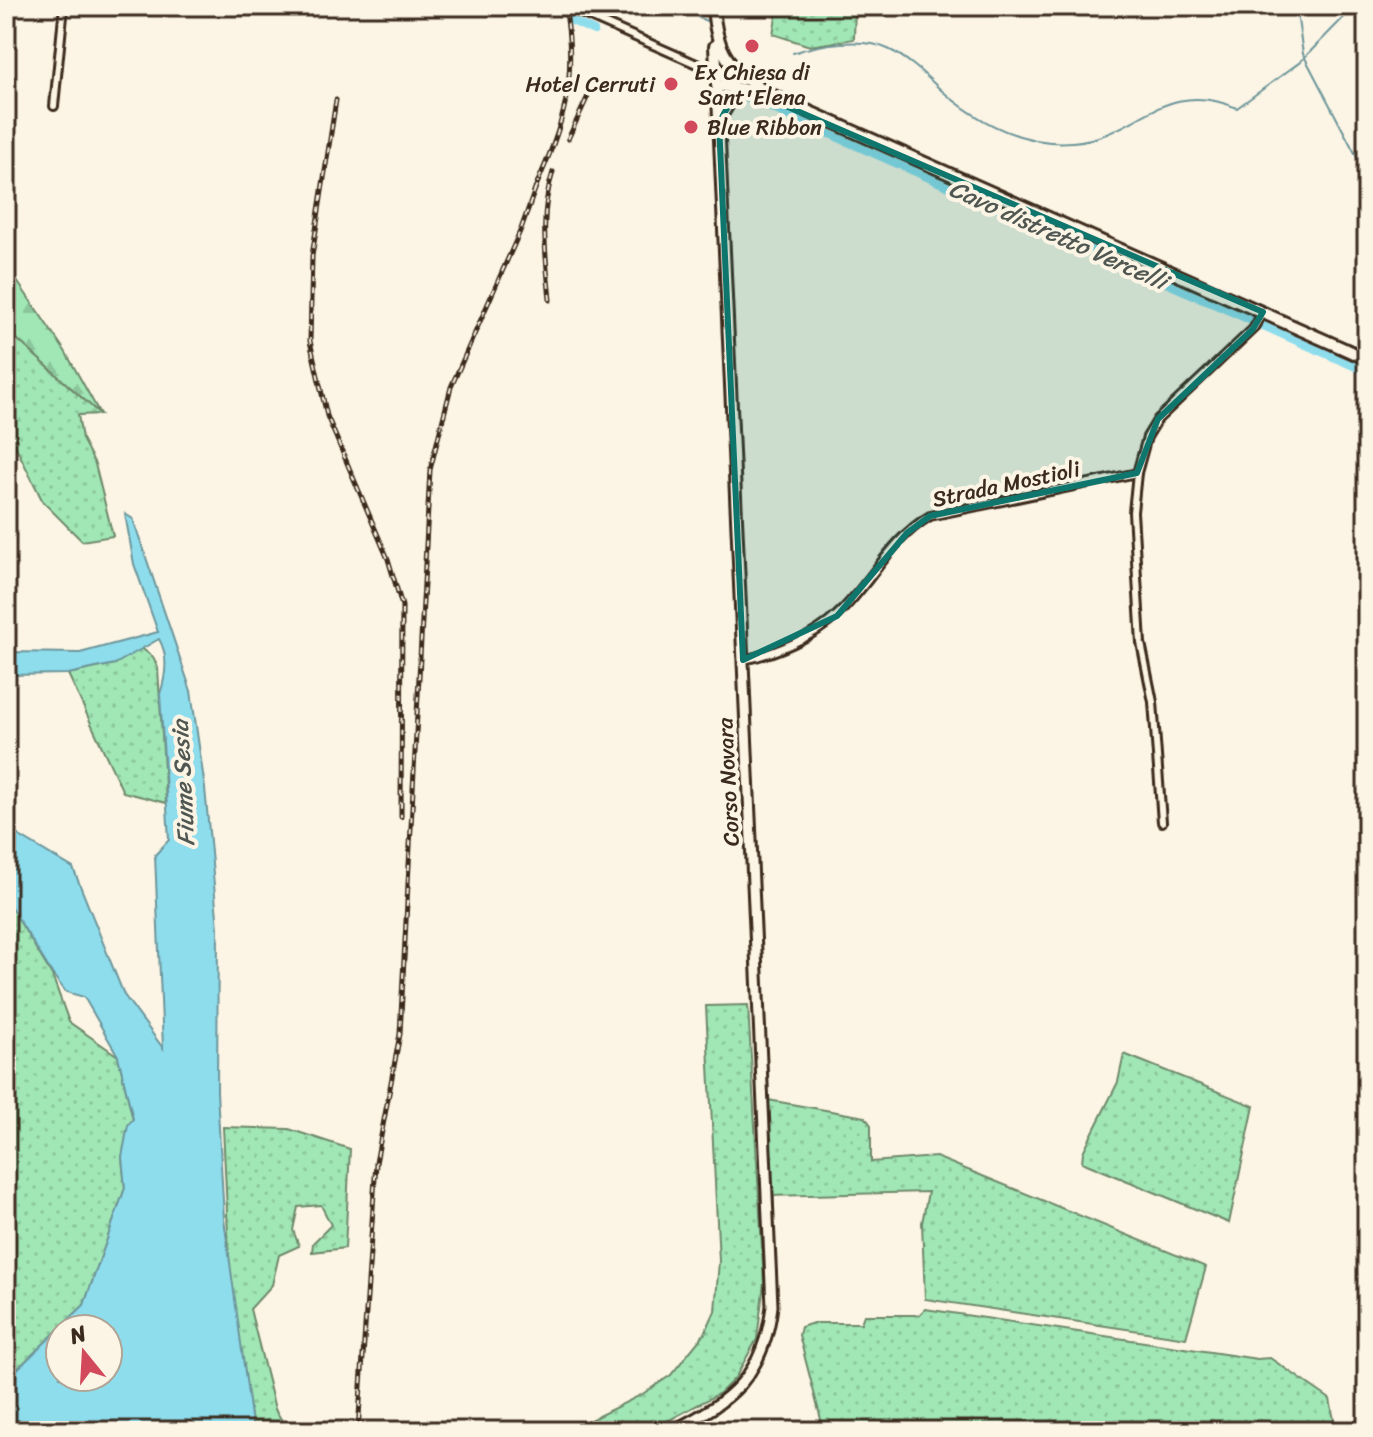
<svg xmlns="http://www.w3.org/2000/svg" width="1373" height="1437" viewBox="0 0 1373 1437" font-family="Sriracha,sans-serif">
	<style>
		.grass { fill: url(#grass-dots); stroke: #6e886a; stroke-width: 2 }
		.forest { fill: url(#forest-firs); stroke: #6e886a; stroke-width: 2 }
		.water { fill: #8edded; stroke: #6d959a; stroke-width: 2; fill-rule: evenodd }
		.lines { fill: none; stroke-linecap: round; stroke-linejoin: round }
		.stream { stroke: #6d959a; stroke-width: 2 }
		.canal { stroke: #8edded; stroke-width: 8 }
		.street-casing { stroke: #3b2a1e; stroke-width: 12 }
		.secondary-casing { stroke: #3b2a1e; stroke-width: 15 }
		.primary-casing { stroke: #3b2a1e; stroke-width: 16 }
		.street { stroke: #fcf5e5; stroke-width: 6 }
		.secondary { stroke: #fcf5e5; stroke-width: 9 }
		.primary { stroke: #fcf5e5; stroke-width: 10 }
		.rail-casing { stroke: #3b2a1e; stroke-width: 5 }
		.rail { stroke: #fcf5e5; stroke-width: 2; stroke-dasharray: 6; stroke-linecap: butt }
		.marked { fill: #0f766e; fill-opacity: 0.2; stroke: #0f766e; stroke-width: 6; stroke-linejoin: round }
		.poi-dot { fill: #d1495b; stroke: #fcf5e5; stroke-width: 3 }
		.labels { text-anchor: middle; dominant-baseline: central; stroke-width: 8; stroke-linejoin: round; paint-order: stroke }
		.poi-label { font-size: 22px; fill: #3b2a1e; stroke: #fcf5e5 }
		.street-label { font-size: 22px; fill: #3b2a1e; stroke: #fcf5e5 }
		.water-label { font-size: 24px; font-style: italic; fill: #505752; stroke: #fcf5e5 }
	</style>
	<defs>
		<pattern id="grass-dots" width="8" height="8" patternUnits="userSpaceOnUse" patternTransform="scale(2)"><rect width="8" height="8" fill="#a0e7b5"/><path d="M2 2h.1M6 6h.1" fill="none" stroke="#8bc69b" stroke-width="1.8" stroke-linecap="round"/></pattern>
		<pattern id="forest-firs" width="22" height="20" patternUnits="userSpaceOnUse" patternTransform="scale(2)"><rect width="22" height="20" fill="#a0e7b5"/><path d="M5 1l3.5 6h-7zM16 11l3.5 6h-7z" fill="#8bc69b"/></pattern>
	</defs>
	<rect width="100%" height="100%" fill="#fcf5e5"/>
	<filter id="ink" filterUnits="userSpaceOnUse"><feTurbulence type="fractalNoise" baseFrequency=".0125" numOctaves="2"/><feDisplacementMap in="SourceGraphic" scale="16" xChannelSelector="R" yChannelSelector="G"/><feConvolveMatrix kernelMatrix="1 2 1 2 8 2 1 2 1" color-interpolation-filters="sRGB"/></filter>
	<g filter="url(#ink)">
		<g class="grass">
			<path d="M778,6H855L854,39L810,46L773,34Z"/>
			<path d="M6,329L100,414L78,415L82,439L95,464L113,536L82,541L43,502L6,427Z"/>
			<path d="M140,647L153,657L158,668L166,803L123,792L68,674L115,664Z"/>
			<path d="M6,899L52,975L69,1022L118,1056L133,1120L122,1157L125,1188L84,1305L6,1380Z"/>
			<path d="M748,1005L764,1283L757,1339L735,1378L720,1393L649,1431H568L641,1395L671,1375L705,1333L715,1311L719,1261L706,1006Z"/>
			<path d="M1124,1054L1254,1106L1229,1223L1082,1162L1083,1152L1118,1082Z"/>
			<path d="M768,1100L865,1117L871,1125V1162L936,1157L1206,1267L1186,1338L925,1299L922,1223L928,1192L770,1196Z"/>
			<path d="M223,1127L289,1129L350,1149L345,1248L312,1252L313,1243L331,1225L321,1205L298,1207L293,1230L299,1246L279,1255L272,1285L250,1309L275,1409L288,1431H253L230,1276Z"/>
			<path d="M925,1309L1257,1359L1270,1358L1330,1399L1336,1431H824L799,1335L801,1327L813,1323H861L864,1315H919Z"/>
		</g>
		<path class="forest" d="M6,265L65,351L100,414L6,329Z"/>
		<path class="water" d="M125,514L133,519L191,691L205,788L218,928L217,1091L224,1219L253,1431H6V1380L84,1305L125,1188L122,1157L128,1125L133,1119L118,1056L84,997L66,992L53,975L6,899V828L73,868L124,995L163,1048L155,855L169,840L160,694C166,676 169,656 159,639L115,664L68,674L6,675V652L80,653L158,632L134,564ZM60,1329H108V1377H60Z"/>
		<g class="lines">
			<g class="stream">
				<path d="M692,6L699,18L707,21"/>
				<path d="M1296,6L1303,54L1367,176"/>
				<path d="M793,53C819,44 862,37 888,49C908,58 925,75 941,90C978,122 1021,146 1072,142C1137,138 1162,76 1237,108L1300,62L1355,6"/>
			</g>
			<g class="canal">
				<path d="M570,20L594,31"/>
				<path d="M748,98L1367,372"/>
			</g>
			<g class="street-casing">
				<g id="street">
					<path d="M565,6L717,73"/>
					<path d="M54,106L64,6"/>
					<path d="M743,660C774,654 814,637 837,615C871,584 890,539 930,516L1137,473"/>
					<path d="M1162,822L1153,702L1141,643L1133,512L1137,473L1147,437L1158,419L1253,329L1263,312"/>
				</g>
			</g>
			<g class="secondary-casing">
				<g id="secondary">
					<path d="M717,73L745,79"/>
					<path d="M720,119L733,97L751,91"/>
					<path d="M672,1431C732,1401 764,1375 772,1306L717,85"/>
				</g>
			</g>
			<g class="primary-casing">
				<g id="primary">
					<path d="M713,6C716,53 729,68 767,93L1367,359"/>
					<path d="M715,46L717,85L765,93"/>
				</g>
			</g>
			<use href="#street" class="street"/>
			<use href="#secondary" class="secondary"/>
			<use href="#primary" class="primary"/>
			<g class="rail-casing">
				<g id="rail">
					<path d="M336,100L312,256L310,341L327,416L388,559L402,606L401,817"/>
					<path d="M568,139L588,96"/>
					<path d="M534,191C564,123 578,81 565,6"/>
					<path d="M550,300C546,256 539,215 553,172"/>
					<path d="M358,1431L376,1163L400,1034L430,470L451,387L521,229L538,181"/>
				</g>
			</g>
			<use href="#rail" class="rail"/>
		</g>
	</g>
	<path class="marked" d="M751,91L1263,312L1253,329L1158,419L1137,473L930,516L907,533L837,616L743,660L719,123L733,97Z"/>
	<g class="poi-dot">
		<circle cx="752" cy="46" r="8"/>
		<circle cx="671" cy="84" r="8"/>
		<circle cx="691" cy="127" r="8"/>
	</g>
	<g class="labels">
		<g class="poi-label">
			<text x="752" y="72">Ex Chiesa di<tspan x="752" dy="25">Sant'Elena</tspan></text>
			<text x="655" y="84" text-anchor="end">Hotel Cerruti</text>
			<text x="707" y="127" text-anchor="start">Blue Ribbon</text>
		</g>
		<g class="street-label">
			<text transform="translate(1006 484) rotate(-12)">Strada Mostioli</text>
			<text transform="translate(728 782) rotate(-93)">Corso Novara</text>
		</g>
		<g class="water-label">
			<text transform="translate(1058 235) rotate(24)">Cavo distretto Vercelli</text>
			<text transform="translate(183 783) rotate(-93)">Fiume Sesia</text>
		</g>
	</g>
	<rect width="1373" height="1437" fill="none" stroke="#fcf5e5" stroke-width="32"/>
	<rect x="16" y="16" width="1341" height="1405" fill="none" stroke="#3b2a1e" stroke-width="3" filter="url(#ink)"/>
	<g transform="translate(84 1353) rotate(342)"><circle r="38" fill="#fcf5e5" stroke="#afa495" stroke-width="2"/>
	<path d="M0-6L14 30L0 20L-14 30Z" fill="#d1495b"/>
	<text y="-12" font-size="22" font-weight="bold" text-anchor="middle" fill="#3b2a1e">N</text>
	</g>
</svg>
